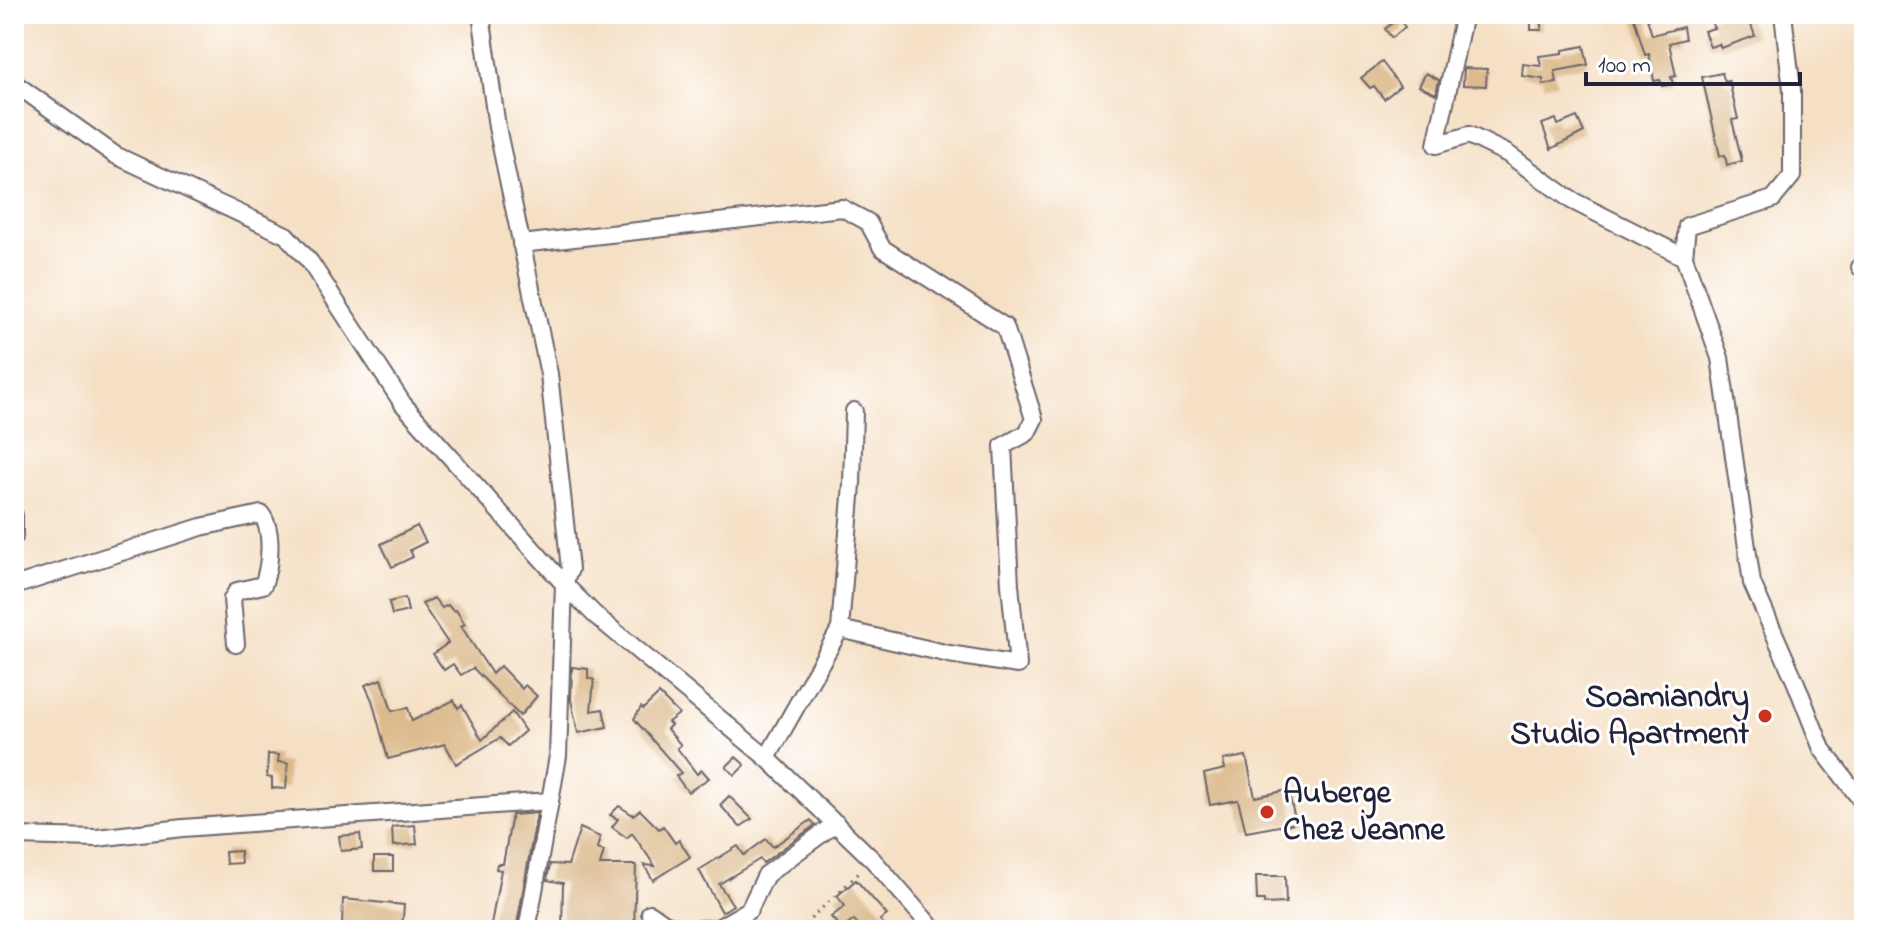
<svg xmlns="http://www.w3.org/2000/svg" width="1878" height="944" viewBox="0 0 1878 944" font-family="'Indie Flower',sans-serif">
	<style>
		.building { fill: #dcba8c }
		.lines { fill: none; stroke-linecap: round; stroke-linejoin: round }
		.minor-casing { stroke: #6c646b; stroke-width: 20 }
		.path { stroke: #6c646b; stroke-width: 3; stroke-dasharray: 2 6; stroke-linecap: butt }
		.minor { stroke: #fff; stroke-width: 16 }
		.poi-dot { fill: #c8321e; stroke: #fff; stroke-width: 3 }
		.labels { text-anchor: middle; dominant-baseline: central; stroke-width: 6; stroke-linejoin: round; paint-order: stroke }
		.poi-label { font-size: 32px; font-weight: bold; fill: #22223b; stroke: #fff; text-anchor: end }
	</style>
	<rect width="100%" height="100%" fill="#fff"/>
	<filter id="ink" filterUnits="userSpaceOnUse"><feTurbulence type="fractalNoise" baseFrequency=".0125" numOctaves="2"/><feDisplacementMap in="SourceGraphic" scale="16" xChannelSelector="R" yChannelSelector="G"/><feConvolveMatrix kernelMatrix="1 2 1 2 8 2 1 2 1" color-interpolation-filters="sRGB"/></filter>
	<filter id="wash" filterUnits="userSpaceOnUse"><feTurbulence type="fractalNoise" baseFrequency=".006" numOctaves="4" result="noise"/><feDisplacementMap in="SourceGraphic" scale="32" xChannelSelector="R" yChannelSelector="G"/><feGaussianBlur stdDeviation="1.8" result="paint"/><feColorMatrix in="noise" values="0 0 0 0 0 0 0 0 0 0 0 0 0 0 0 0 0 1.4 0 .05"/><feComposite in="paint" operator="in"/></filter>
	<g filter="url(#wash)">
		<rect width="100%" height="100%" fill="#f5e0c5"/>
		<g id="blocks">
			<g class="building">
				<rect x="1531" y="14" width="11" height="16"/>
				<path d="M1724,14H1747L1755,36L1721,48L1719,44L1710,47L1704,31L1714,28L1710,19Z"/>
				<path d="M1646,15L1652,35L1683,27L1685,39L1669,43L1676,76L1671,77L1673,84L1662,86L1660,80L1654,81L1649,54L1645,55L1634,18Z"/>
				<path d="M1398,18L1405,27L1392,38L1385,29Z"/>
				<path d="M1584,46L1588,65L1555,71L1557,83L1543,85V79L1522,76L1523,64L1541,66L1539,56L1563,53V50Z"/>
				<path d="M1382,62L1400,86L1384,99L1374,86L1370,88L1361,78Z"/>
				<path d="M1464,68L1487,69L1486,86L1463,85Z"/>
				<path d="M1426,73L1439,80L1436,94L1419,86Z"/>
				<path d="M1722,73L1725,82L1729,81L1738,119L1732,120L1742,161L1727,165L1725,155L1720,156L1702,77Z"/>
				<path d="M1577,117L1584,132L1551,149L1542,124L1556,119L1558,125Z"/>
				<path d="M417,526L426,542L410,550L413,557L392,567L381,544Z"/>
				<path d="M405,598L408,611L392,615L389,602Z"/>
				<path d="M434,598L442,608L448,605L453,611L456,610L465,624L461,626L492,674L500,666L522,689L525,685L537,696L520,716L473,668L461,675L453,664L444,670L433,654L448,643L422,604Z"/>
				<path d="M572,667L588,669V678L594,680L591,711L603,709L607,727L578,733L571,700Z"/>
				<path d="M382,679L392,711L408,708L412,721L454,700L458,708L462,705L482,740L512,712L525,731L508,746L500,738L456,764L445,744L388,759L372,700L365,685Z"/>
				<path d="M659,694L679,714L668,722L671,725L667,729L681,745L677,748L697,774L702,770L709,778L688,792L676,776L681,773L634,719L641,707L643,709Z"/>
				<path d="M268,754L279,755L278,762L288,763L286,789L272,788V778L267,777Z"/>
				<path d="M1246,756L1255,797L1288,790L1296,823L1246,832L1238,800L1210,805L1204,774L1225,769L1223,760Z"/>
				<path d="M736,757L745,765L735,775L726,767Z"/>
				<path d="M729,796L752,819L740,827L720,805Z"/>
				<path d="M619,806L633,815L640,810L659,829L663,826L675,843L679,840L690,857L653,880L644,865L655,866L632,833L627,838L612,827L618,819L610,815Z"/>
				<path d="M537,813L516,930H490L501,870L496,869L497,864H503L512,815Z"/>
				<path d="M811,820L815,825L763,863L760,859L719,884L733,905L722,912L699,870L738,846L744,855L766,839L773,847Z"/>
				<path d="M415,825L417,844L393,846L392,827Z"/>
				<path d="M580,828L600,837L597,849L604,851L600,865H636L634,930H562L563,883L547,880L550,864L568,865Z"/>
				<path d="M360,834L362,849L341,851L339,836Z"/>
				<path d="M240,851L241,863L226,864L225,852Z"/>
				<rect x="374" y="857" width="19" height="14"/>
				<path d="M1256,876H1285L1286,903L1264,904V900H1257Z"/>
				<path d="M856,880L887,915L880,920L888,930H863L854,920L842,929L831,917L845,906L837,896Z"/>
				<path d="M343,899L404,905L402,930L342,925Z"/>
			</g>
		</g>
	</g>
	<g filter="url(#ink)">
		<use href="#blocks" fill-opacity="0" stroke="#6c646b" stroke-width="2"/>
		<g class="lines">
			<g class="minor-casing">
				<g id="minor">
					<path d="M1464,14L1436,145L1469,135L1508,154L1571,200L1684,257"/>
					<path d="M1783,14L1792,90V176L1773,199L1687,226L1684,257L1720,358L1752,583L1796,683L1822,749L1864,804"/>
					<path d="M14,83L115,155L286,235L310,262L403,404L564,584L595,615L767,758L873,860L934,930"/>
					<path d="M521,244L842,208L868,222L882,248L1005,327L1034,419L1027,433L1003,446L1010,585L1018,665L949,654L840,629"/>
					<path d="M1860,267L1864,266"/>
					<path d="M14,515V537"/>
					<path d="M14,586L201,527L261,514C274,530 270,567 263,585L237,591L232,599L236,644"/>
					<path d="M767,758L840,629L852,484L854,411"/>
					<path d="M14,836L97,838L183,828L550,801L558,756L564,584L570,569L549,374L497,127L481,14"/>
					<path d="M650,913L664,923L685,930L718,928L749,910L766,875L836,823"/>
					<path d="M527,930L550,801"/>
				</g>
			</g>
			<path class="path" d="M799,930L861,871"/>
			<use href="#minor" class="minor"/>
		</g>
	</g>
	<g class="poi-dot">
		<circle cx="1765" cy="716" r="8"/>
		<circle cx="1267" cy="812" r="8"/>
	</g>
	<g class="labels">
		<g class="poi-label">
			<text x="1749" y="698">Soamiandry<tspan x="1749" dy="37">Studio Apartment</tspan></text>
			<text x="1283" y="794" text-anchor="start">Auberge<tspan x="1283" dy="37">Chez Jeanne</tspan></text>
		</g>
	</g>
	<rect width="1878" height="944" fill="none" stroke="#fff" stroke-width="48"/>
	<path d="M1586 72v12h214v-12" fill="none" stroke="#22223b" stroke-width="4"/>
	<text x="1598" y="72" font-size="24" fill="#22223b" stroke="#ffffff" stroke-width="6" paint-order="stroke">100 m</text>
</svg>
